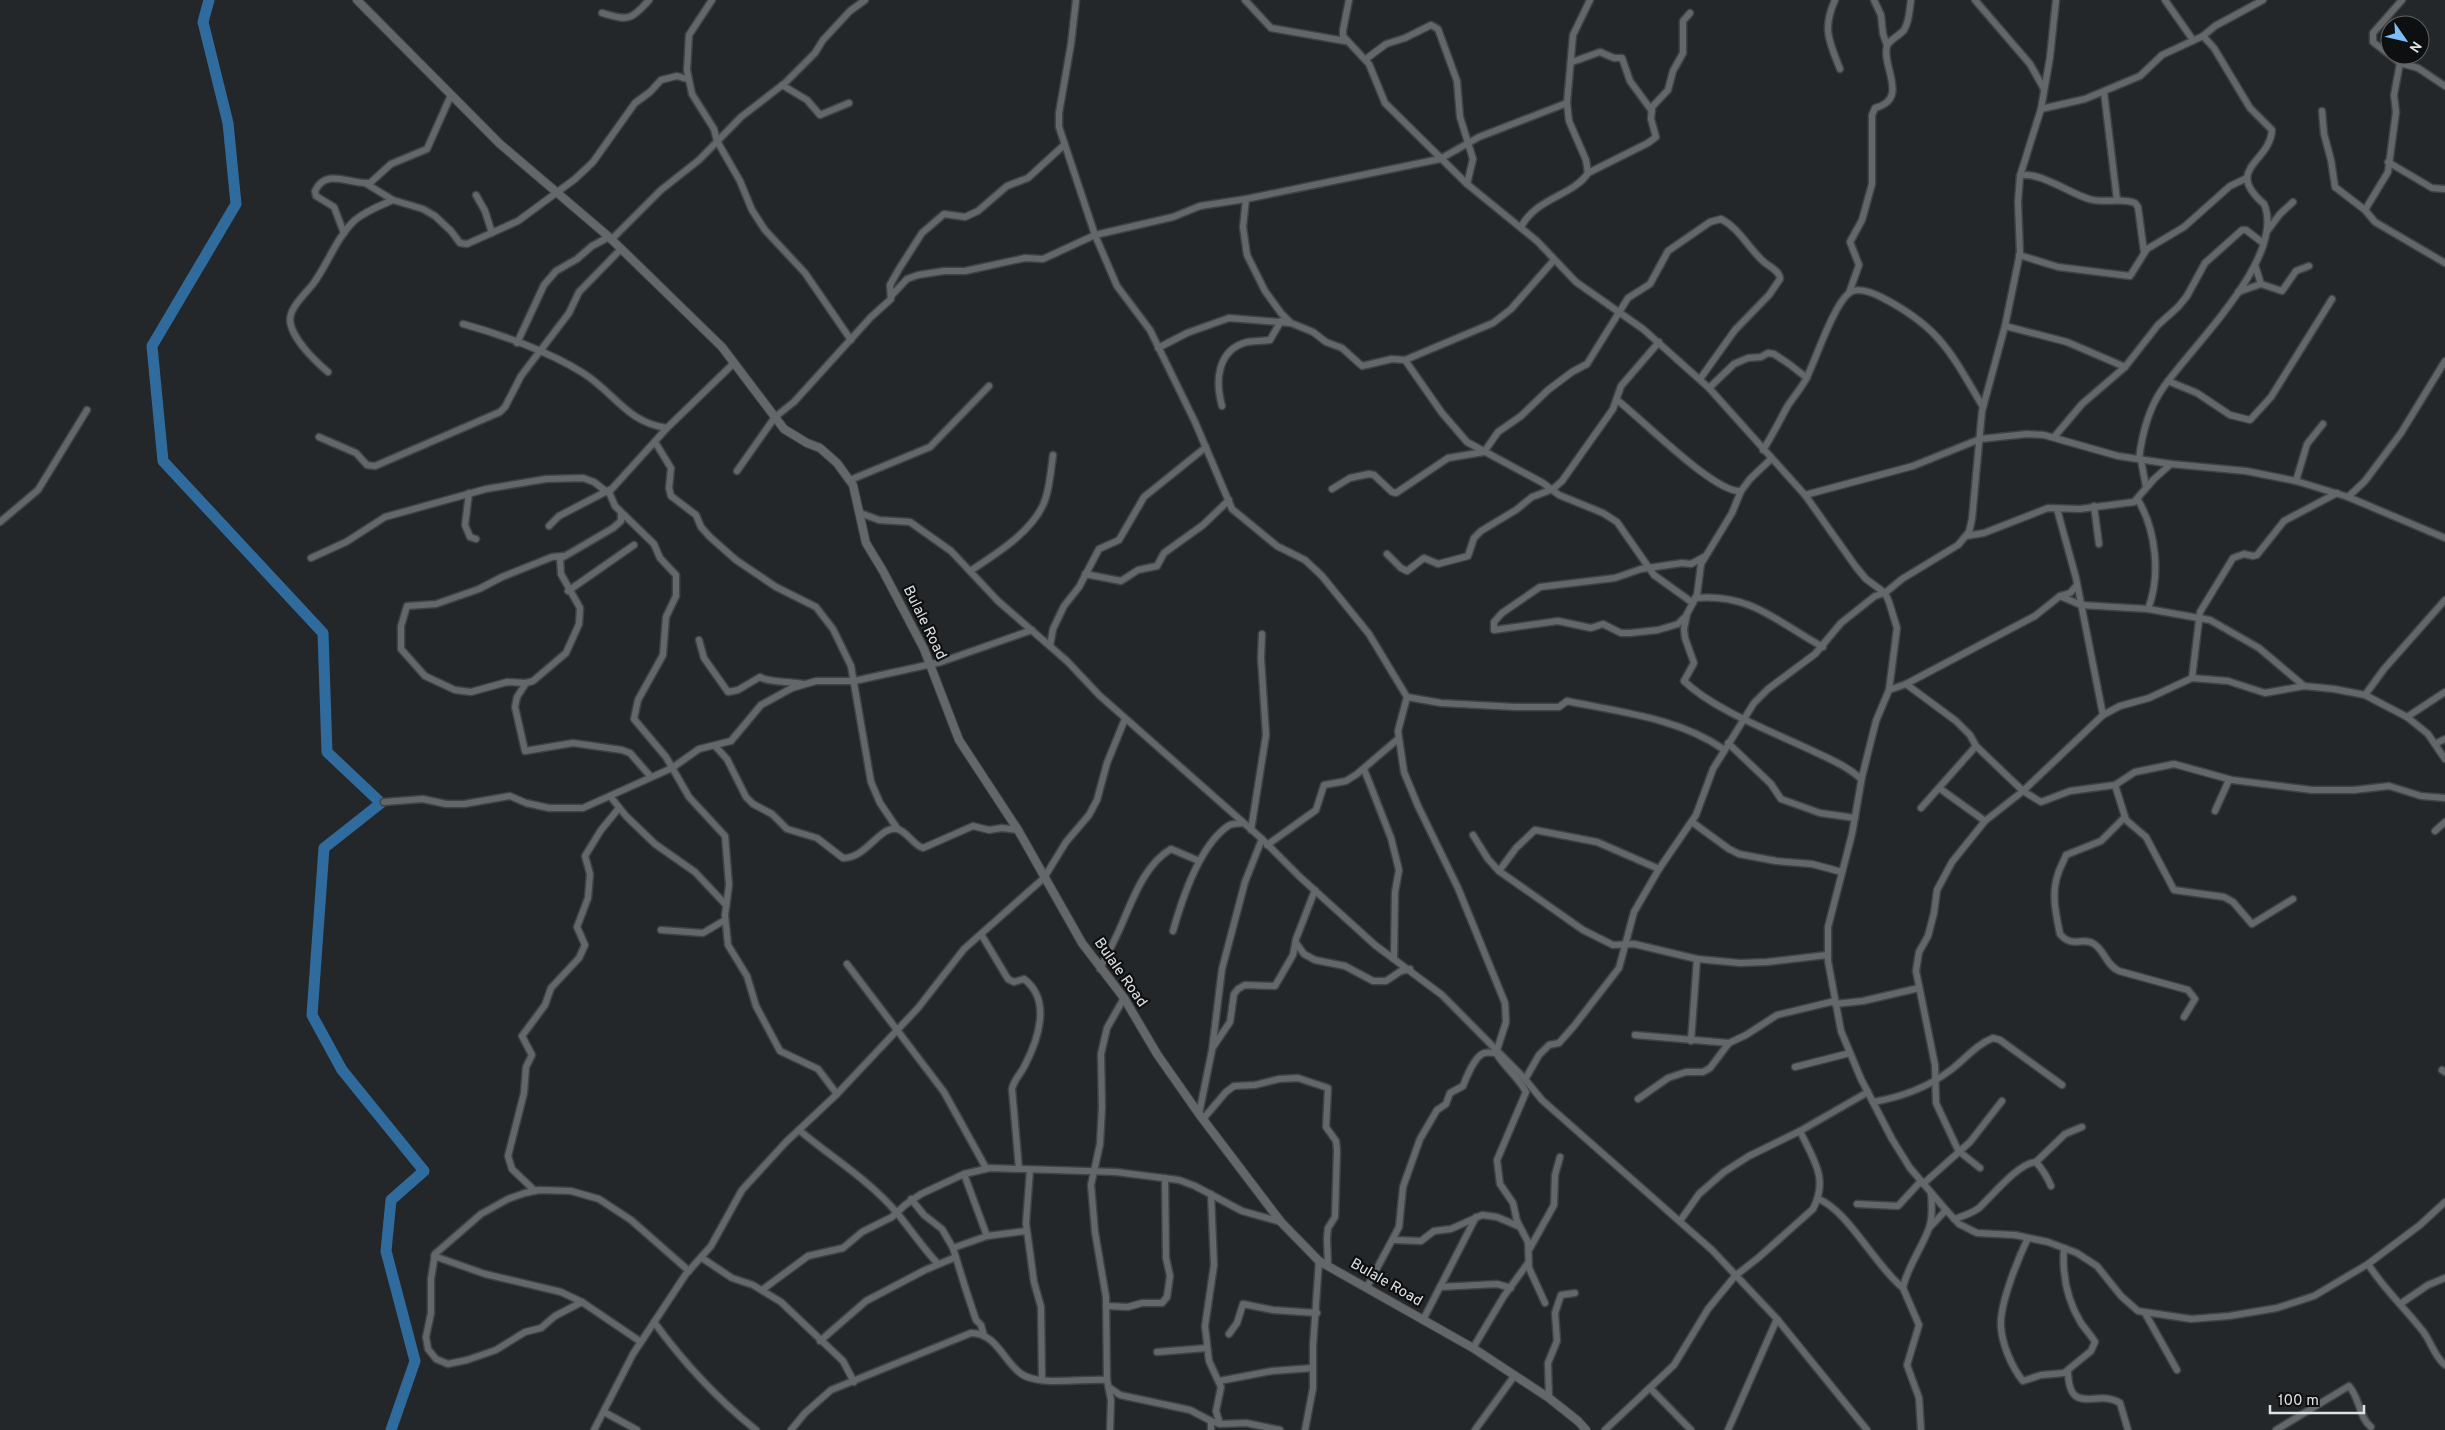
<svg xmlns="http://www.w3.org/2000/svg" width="2445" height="1430" viewBox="0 0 2445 1430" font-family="Overpass,sans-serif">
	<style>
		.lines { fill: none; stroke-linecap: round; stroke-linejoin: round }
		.river { stroke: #306b9e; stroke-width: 11 }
		.minor-casing { stroke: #404243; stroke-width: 9 }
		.tertiary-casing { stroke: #404243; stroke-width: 10 }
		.minor { stroke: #646769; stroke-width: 6 }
		.tertiary { stroke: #646769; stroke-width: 8 }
		.labels { text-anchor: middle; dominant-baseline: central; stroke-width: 4.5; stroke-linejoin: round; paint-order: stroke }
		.street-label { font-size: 15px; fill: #dfe1e2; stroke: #0e0f10 }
	</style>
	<rect width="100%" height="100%" fill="#242729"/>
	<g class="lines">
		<path class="river" d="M209,0L203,22L228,123L236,204L152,346L163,461L323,633L327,752L381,803L324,848L312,1015L342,1070L424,1171L391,1200L386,1251L415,1361L391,1430"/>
		<g class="minor-casing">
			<g id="minor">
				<path d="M712,0L689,35L687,70L692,94L714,129L717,141L740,181L752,210L765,230L805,273L851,340"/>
				<path d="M1076,0L1071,44L1059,113V127L1095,235L1117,286L1150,330L1195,422L1232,509L1277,546L1305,560L1322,576L1369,634L1407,697L1441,703L1515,707H1559L1567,701C1619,712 1679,718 1723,749"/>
				<path d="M1245,0L1271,28L1345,41"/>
				<path d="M1349,0L1343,30V36L1369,64L1385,103L1467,184L1537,241L1576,282L1643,329L1709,388L1805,495L1856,567L1866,579L1885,593L1889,602L1897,628L1889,690L1876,721L1862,777L1852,834L1828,927V961L1841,1031L1861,1079L1892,1139L1910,1168L1946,1210L1959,1224L1977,1233L2015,1235L2048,1242L2077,1253L2097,1266L2121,1296L2138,1311L2191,1319L2229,1316L2277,1308L2314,1296L2368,1264L2420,1225L2445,1202"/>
				<path d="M1835,0C1822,29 1829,41 1840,69"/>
				<path d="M1874,0L1881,15L1883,34L1887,45"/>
				<path d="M1975,0L2030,64L2044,89"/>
				<path d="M2165,0L2193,40"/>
				<path d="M2402,0L2373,33V42L2400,63L2418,68L2445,86"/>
				<path d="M602,13C627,20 630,22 649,0"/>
				<path d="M1366,59L1386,44L1405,38L1431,25L1438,29L1457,81L1460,117L1473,159L1467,184"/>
				<path d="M1572,62L1600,52L1614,58H1622L1630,81L1652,111"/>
				<path d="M2400,63L2394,95L2396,112L2388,172L2365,210L2375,222L2445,263"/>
				<path d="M782,85L807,100L820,115L849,103"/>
				<path d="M2104,92L2117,200"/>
				<path d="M2041,109L2085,99L2140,76L2162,55L2203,36L2215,26L2263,0"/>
				<path d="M2322,111L2324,134L2331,160L2335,187L2365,210"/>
				<path d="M2388,162L2432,188L2445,189"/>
				<path d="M1588,173L1648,143L1656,137L1651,119L1652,107L1668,90L1673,71L1683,53V21L1690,13"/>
				<path d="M2020,176C2037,170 2071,194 2089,199C2104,204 2120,197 2135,203L2138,207L2144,252"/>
				<path d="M365,183L393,200L423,209L435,216L451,231L460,243L467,244L518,221L575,179L593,162L635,103L650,92L661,80L677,76L687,79"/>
				<path d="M476,195L485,211L492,233"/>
				<path d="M1246,199L1243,227L1247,255L1265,291L1281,313L1291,323L1313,332L1326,342L1342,348L1362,366L1392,359L1405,360L1442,413L1467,442L1543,483L1559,495L1603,513L1617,522L1654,575L1693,603"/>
				<path d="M1521,227C1537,197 1573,196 1588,173L1586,160L1569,121L1567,103L1573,35L1590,0"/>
				<path d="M2268,230L2280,214L2293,202"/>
				<path d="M344,233L334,207L316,196L315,191C326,167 350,185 370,183L391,164L427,149L451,95"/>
				<path d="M611,240L661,190L699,160L741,117L785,83L815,53L823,40L850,11L865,0"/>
				<path d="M2019,255L2058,267L2130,276L2147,249L2184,227L2230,186L2247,178"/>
				<path d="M2255,265L2261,284"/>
				<path d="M2238,292L2261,284L2282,291L2296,271L2309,266"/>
				<path d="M1849,293L1859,265L1850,242L1862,220L1872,184V115L1875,108C1910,99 1881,66 1887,46C1889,40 1899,36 1904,30C1910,20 1909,11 1911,0"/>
				<path d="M892,295L907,279L918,275L944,271H965L1025,258L1043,259L1095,235L1173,217L1200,206L1246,199L1440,159L1479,137L1567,103"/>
				<path d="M463,324C500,334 550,352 583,373C615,393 626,422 667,428"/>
				<path d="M2005,326L2067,342L2125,367"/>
				<path d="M517,343L544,285L556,271L577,259L592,246L609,237"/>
				<path d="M1158,348L1187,333L1229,318L1290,323"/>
				<path d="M1405,360L1493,323L1511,309L1554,260"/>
				<path d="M734,363L667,428L609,492L615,506L654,544L660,558L676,575V596L666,617L663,655L638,700L634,719L666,757L689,797L725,836L729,885L725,915L728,945L747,976L756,1006L780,1051L818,1069L837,1094"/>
				<path d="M328,372C315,361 291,338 290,320C290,307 306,293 313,284C328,264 336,238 355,220C366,211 379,206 393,200"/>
				<path d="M2168,381L2197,393L2230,415L2250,420L2271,397L2332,299"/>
				<path d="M1709,388L1734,364L1748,358L1761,357L1768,353L1774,354L1789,364L1807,378"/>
				<path d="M1617,400C1641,418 1715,494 1741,491"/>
				<path d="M1222,406C1215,381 1217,350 1247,342C1255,341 1263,341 1270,340L1281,321"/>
				<path d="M2055,436L2082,404L2125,367L2158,325L2178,307L2187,296L2205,263L2242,230H2246L2263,243"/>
				<path d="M319,437L356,453L367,465L375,466L500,412L505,407L521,376L569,313L579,292L620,250"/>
				<path d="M655,442L671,468L669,488L671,496L696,515L701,527L710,537L736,560L776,587L816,607L833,629L851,666L871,782L880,803L897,828"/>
				<path d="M1763,450C1772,436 1779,422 1787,407C1793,397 1801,389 1806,379C1816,359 1833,306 1849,293C1858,286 1873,293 1881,297C1940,327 1951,353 1983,407"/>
				<path d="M1771,459L1750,479L1741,491L1732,513L1701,564L1697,595L1687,614L1684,629L1685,638L1694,663L1684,681C1715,711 1776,733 1815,752C1832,760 1848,767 1861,779"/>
				<path d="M2139,459C2142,434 2148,409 2163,388C2191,347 2287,257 2264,204C2223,168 2270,163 2272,130L2250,108L2214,48L2203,36"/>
				<path d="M2141,460L2146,487"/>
				<path d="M737,471L775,417L794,402L871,317L891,299L890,285L899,269L922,233L944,214L965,217L978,211L1007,186L1028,178L1064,145"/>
				<path d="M850,480L930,447L989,386"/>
				<path d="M2296,481L2307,444L2323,424"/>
				<path d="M1332,489L1350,478L1369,474L1374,475L1392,492L1396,493L1448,458L1484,452L1498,432L1521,416L1548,390L1572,372L1587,364L1628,298L1650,284L1668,251L1710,222L1721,219C1739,228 1749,249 1764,262C1770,267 1780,271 1780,279L1769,295L1735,330L1700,379"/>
				<path d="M469,493L465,525L470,537L476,539"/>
				<path d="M1805,495L1913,466L1980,439L2027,434L2044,435L2118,456L2171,464L2246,471L2296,481L2348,497L2445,538"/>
				<path d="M2348,497L2365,481L2401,433L2445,361"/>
				<path d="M2138,500C2156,530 2161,576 2148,609"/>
				<path d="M2094,506L2099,544"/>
				<path d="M2057,509L2076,578L2103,715"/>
				<path d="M860,513L879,520L910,522L951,551L998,601L1067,661L1099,695L1262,839L1300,877L1375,945L1442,995L1524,1078L1542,1100L1712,1250L1777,1319L1867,1430"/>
				<path d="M0,522L38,490L87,410"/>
				<path d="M549,526L559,516L609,490"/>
				<path d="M1966,536L1984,533L2048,508L2080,509L2134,502L2154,479L2171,464"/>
				<path d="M1387,554L1401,568L1407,571L1424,558L1438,564L1468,556L1474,538L1481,531L1516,510L1532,497L1553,489L1562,481L1613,409L1621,386L1659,342"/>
				<path d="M563,556L552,557L502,577L479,589L436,604L407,606L401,626V649L425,676L455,690L471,692L507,682L526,683L533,681L566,653L579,624L580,608L561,574L560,559L613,528L621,521V513"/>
				<path d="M311,558L346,542L385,517L486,489L546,479L583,478L594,482L607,492"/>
				<path d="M970,571C996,554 1037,529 1046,497C1050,484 1051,469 1053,455"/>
				<path d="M1085,574L1121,581L1138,570L1157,566L1164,553L1203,525L1229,500"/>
				<path d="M568,591L634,545"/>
				<path d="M2060,596L2070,593L2077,585"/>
				<path d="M1695,598C1751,593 1777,622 1823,647"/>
				<path d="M1685,617L1678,624L1658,630L1630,633H1621L1603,624L1591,628L1558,621L1494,630V622L1502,613L1540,587L1615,578L1641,569L1682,563L1691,564L1704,557"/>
				<path d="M699,640L704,658L728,692L738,690L760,677C769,683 790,681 803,684"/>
				<path d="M1050,646L1053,629L1064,606L1079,587L1099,549L1119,540L1144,497L1206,447"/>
				<path d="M2192,678L2200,612L2233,558L2244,554L2253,556L2257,555L2284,521L2337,493"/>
				<path d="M526,683L517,697L515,707L525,751L573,743L622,750L630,753L651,777"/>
				<path d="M1906,684L1956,721L1970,735L1976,746L2023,791L2041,802L2070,791L2115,785L2135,772L2174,764L2232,780L2312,790H2354L2389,786L2421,796L2445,798"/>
				<path d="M1889,690L1906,684L2035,616L2060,596L2081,605L2148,609L2210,620L2259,648L2304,686"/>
				<path d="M2365,695L2384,669L2445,600"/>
				<path d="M1407,697L1398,731L1404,772L1418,806L1458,888L1505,1003L1506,1022L1497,1050"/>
				<path d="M2407,717L2445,692"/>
				<path d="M1728,743L1771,784L1781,799L1820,813L1855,818"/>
				<path d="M2435,744L2445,739"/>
				<path d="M715,746L727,759L746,797L753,804L772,814L787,829L817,838L843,858C866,859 880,825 897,829C907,831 913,845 923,848L973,826L989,830L1002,828L1018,830"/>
				<path d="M1364,769L1391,838L1399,870L1395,892L1394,959"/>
				<path d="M2115,785L2126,820L2146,837L2174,890L2224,897L2233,902L2252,924L2293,899"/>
				<path d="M1939,788L1985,821"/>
				<path d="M610,796L626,816L655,844L695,872L726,905"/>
				<path d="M384,802L423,799L446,804H464L510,796L526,803L549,808H583L672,768L699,749L731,741L761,705L792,688L816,681H854L941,662L1032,630"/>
				<path d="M1921,808L1976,746"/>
				<path d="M2215,811L2229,780"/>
				<path d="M2125,817L2101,841L2066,855C2064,861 2060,867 2058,874C2051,893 2056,915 2060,934C2072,949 2083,936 2094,944C2105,951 2106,965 2119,971L2188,990L2195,999L2184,1017"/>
				<path d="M1692,822L1729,849L1739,854L1776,861L1812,864L1842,872"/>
				<path d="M1251,830L1266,735L1261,658L1262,634"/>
				<path d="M2435,831L2445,822"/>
				<path d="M1473,835L1488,859L1499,871L1583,930L1613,945L1634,944L1697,959L1740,963L1767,962L1827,955"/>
				<path d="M1267,845L1316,810L1324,785L1346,781L1357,774L1398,739"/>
				<path d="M1499,871L1516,848L1535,830L1597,842L1659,869"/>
				<path d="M661,930L703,933L725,920"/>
				<path d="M1173,931C1182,899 1199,846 1228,826C1232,823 1238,824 1243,823"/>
				<path d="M981,934L1008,979L1014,982L1024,979C1052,1000 1038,1040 1025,1065C1021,1074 1014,1079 1012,1089L1019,1169"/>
				<path d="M1296,943L1304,954L1315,960L1345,966L1373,981H1386L1401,971L1410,969"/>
				<path d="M847,964L944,1092L986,1168"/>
				<path d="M1100,969C1104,959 1110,950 1114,941C1129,912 1140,867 1171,849L1199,861"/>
				<path d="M1835,1004L1863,1001L1919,988"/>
				<path d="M1635,1035L1729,1043"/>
				<path d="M1691,1041L1697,959"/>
				<path d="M1213,1047L1230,1022L1234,994L1238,989L1245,985L1275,986L1293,955L1296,939L1315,890"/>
				<path d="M1496,1053C1505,1068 1518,1077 1526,1092L1497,1160L1500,1184L1513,1203L1517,1221L1528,1242L1529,1268L1545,1303"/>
				<path d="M1795,1067L1850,1053"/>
				<path d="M2442,1070L2445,1072"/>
				<path d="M1527,1076L1539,1055L1549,1045L1559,1043L1574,1026L1619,968L1634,912L1659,869L1696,815L1713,769L1754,703L1768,689L1815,654L1841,623L1875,596L1885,593L1902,579L1958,545L1969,532L1972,519L1982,411L2005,326L2020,253L2018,202L2020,176L2041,109L2050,57L2056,0"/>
				<path d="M1638,1099L1668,1078L1686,1072H1703L1710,1068L1729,1043L1746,1035L1777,1015L1835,1001"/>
				<path d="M1873,1102C1902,1097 1929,1087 1952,1069C1966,1058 1977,1044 1993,1038L2000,1040L2062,1085"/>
				<path d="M1199,1114L1212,1050L1222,969L1245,882L1262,839"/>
				<path d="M1203,1119L1226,1092L1234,1086L1255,1085L1279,1079L1298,1078L1328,1088L1326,1127L1336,1141L1337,1150L1335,1217L1328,1228L1327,1238L1328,1266"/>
				<path d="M799,1130C831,1157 869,1180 897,1213C911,1230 923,1248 938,1264"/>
				<path d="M1959,1152L1936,1103L1935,1065L1916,971L1919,952L1928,936L1934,913L1937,890L1952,862L1985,821L2023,791L2103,715L2120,706L2149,698L2192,678L2228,681L2265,693L2304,686L2334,689L2365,695L2407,717L2428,734L2445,759"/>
				<path d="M1960,1152L1980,1168"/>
				<path d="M2036,1162L2065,1134L2082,1127"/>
				<path d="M1030,1170L1026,1223L1034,1282L1041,1307L1042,1380"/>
				<path d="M964,1174L987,1236"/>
				<path d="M1923,1184L1970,1142L2002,1101"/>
				<path d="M535,1191L512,1169L508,1156L524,1093L526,1067L532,1055L522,1036L545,1005L551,988L579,958L585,945L577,927L588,898L590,874L585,856L601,830L619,808"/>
				<path d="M1211,1194L1214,1265L1205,1326L1209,1361L1221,1387L1216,1411L1220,1424"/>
				<path d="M911,1199L924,1215L942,1229L953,1248L966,1290L976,1320L981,1325L984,1336"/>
				<path d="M1818,1199C1847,1209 1876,1267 1903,1288"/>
				<path d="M1857,1204L1898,1206L1921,1181"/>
				<path d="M1954,1219C1963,1216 1971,1214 1979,1208C1992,1196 2018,1163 2036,1162C2043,1170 2047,1176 2051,1186"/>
				<path d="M1680,1221L1699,1194L1724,1172L1749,1156L1800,1131L1868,1092"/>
				<path d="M1930,1227L1946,1210"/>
				<path d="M2028,1238C2018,1259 1999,1305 2001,1327C2002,1344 2012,1368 2023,1381L2041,1375L2064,1373L2091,1351L2095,1342C2091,1335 2085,1329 2081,1323C2067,1300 2062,1274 2064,1248"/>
				<path d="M1394,1240L1421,1241L1434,1231L1451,1229L1482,1215L1497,1217L1518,1226"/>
				<path d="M953,1248L987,1236L1026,1231"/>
				<path d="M1530,1248L1554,1205L1555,1175L1560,1157"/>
				<path d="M434,1256L485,1274L561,1292L582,1302L641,1342"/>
				<path d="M702,1258L732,1278L753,1285L781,1302L843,1361L854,1382"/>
				<path d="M2368,1264C2383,1288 2404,1307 2422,1330C2431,1341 2434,1356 2445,1365"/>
				<path d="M1367,1287L1399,1227L1403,1187L1420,1139L1437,1110L1446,1104L1450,1093L1463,1086C1466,1078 1475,1056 1484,1053C1488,1052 1492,1053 1496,1053"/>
				<path d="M1440,1287L1497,1284L1511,1288"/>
				<path d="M762,1290L808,1256L843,1248L862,1232L892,1217L905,1205L921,1194L964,1174L990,1168L1116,1172L1179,1180L1195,1186L1242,1211L1281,1222"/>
				<path d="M582,1302L555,1316L541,1328L525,1332L496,1350L467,1360L448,1364L436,1359L428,1349L426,1337L431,1313V1279L435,1254L481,1214L508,1199L525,1193L539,1190L571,1191L599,1199L631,1220L689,1271"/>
				<path d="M2400,1304L2428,1285L2445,1278"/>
				<path d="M1106,1306L1128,1307L1142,1303H1162L1167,1297L1170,1276L1166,1258L1165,1178"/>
				<path d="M2145,1313L2177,1370"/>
				<path d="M1423,1320L1476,1217"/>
				<path d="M654,1322C684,1363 716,1398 756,1430"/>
				<path d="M1229,1334L1237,1323L1243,1304L1273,1310L1317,1313"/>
				<path d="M820,1341L866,1301L925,1270L956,1257"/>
				<path d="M1473,1348L1504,1296L1528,1263"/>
				<path d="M1157,1352L1207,1348"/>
				<path d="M2068,1371C2069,1418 2097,1388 2120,1403L2128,1430"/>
				<path d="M1219,1381L1272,1371L1313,1368"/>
				<path d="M1110,1388L1120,1395L1190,1410L1211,1421L1220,1424L1246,1423L1280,1430"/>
				<path d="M1650,1388L1691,1430"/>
				<path d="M1549,1398L1548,1363L1557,1341L1555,1313L1561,1295L1575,1293"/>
				<path d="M604,1412L637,1430"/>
				<path d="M1211,1421V1430"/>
				<path d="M594,1430L633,1354L686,1274L711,1246L742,1190L786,1142L837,1094L918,1008L964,949L1044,878L1066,842L1089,815L1097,800L1107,763L1125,719"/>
				<path d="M791,1430L805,1413L831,1390L971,1333C996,1333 1003,1360 1020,1373C1038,1387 1084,1378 1107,1380"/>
				<path d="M1110,1430L1111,1400L1107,1380L1106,1297L1095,1232L1091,1185L1100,1144L1102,1107L1101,1054L1107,1028L1124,998"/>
				<path d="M1305,1430L1313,1388V1346L1319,1261"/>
				<path d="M1475,1430L1515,1375"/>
				<path d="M1605,1430L1674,1365L1708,1309L1735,1276L1758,1258L1813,1209C1829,1178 1813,1159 1800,1131"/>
				<path d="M1728,1430L1777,1319"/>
				<path d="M1921,1430L1919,1398L1907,1365L1919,1325L1903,1288C1907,1267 1922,1248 1929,1228C1933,1217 1932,1204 1931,1193"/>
				<path d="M2276,1430L2349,1386C2360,1398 2359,1418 2371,1427"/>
			</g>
		</g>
		<g class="tertiary-casing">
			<path id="tertiary" d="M357,0L500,144L609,237L722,347L784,429L807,443L820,448L837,463L853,485L866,543L883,571L924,649L959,740L1018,830L1082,943L1124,998L1157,1054L1199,1114L1281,1222L1319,1261L1473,1348L1549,1398L1578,1421L1586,1430"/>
		</g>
		<use href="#minor" class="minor"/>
		<use href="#tertiary" class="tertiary"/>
	</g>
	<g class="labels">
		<g class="street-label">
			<text transform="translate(924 623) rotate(64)">Bulale Road</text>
			<text transform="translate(1120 973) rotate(55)">Bulale Road</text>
			<text transform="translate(1386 1283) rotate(30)">Bulale Road</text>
		</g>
	</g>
	<g transform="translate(2405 40) rotate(124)"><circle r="24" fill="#0e0f10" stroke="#626364"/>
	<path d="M0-4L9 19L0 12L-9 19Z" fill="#7dbef9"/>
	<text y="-8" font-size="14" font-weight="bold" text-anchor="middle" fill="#dfe1e2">N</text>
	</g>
	<path d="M2270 1405v8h94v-8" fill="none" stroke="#dfe1e2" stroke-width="2.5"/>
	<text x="2278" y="1405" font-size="15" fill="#dfe1e2" stroke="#0e0f10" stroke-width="4" paint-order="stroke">100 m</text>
</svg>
